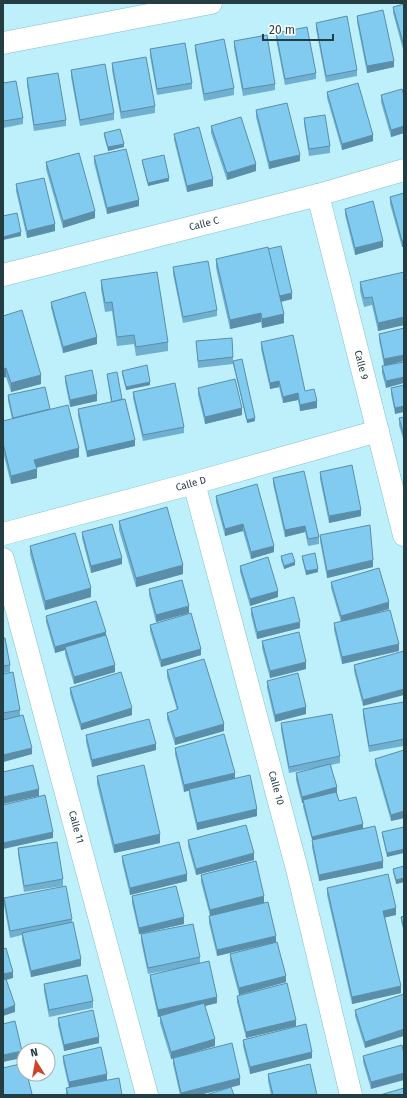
<svg xmlns="http://www.w3.org/2000/svg" width="407" height="1098" viewBox="0 0 407 1098" font-family="'Fira Sans',sans-serif">
	<style>
		.lines { fill: none; stroke-linecap: round; stroke-linejoin: round }
		.minor-casing { stroke: #81bfcc; stroke-width: 23 }
		.minor { stroke: #fff; stroke-width: 22 }
		.wall { fill: #6fafcf }
		.shaded-wall { fill: #5a8ea9 }
		.building { fill: #81cbf1; stroke: #5a8ea9 }
		.labels { text-anchor: middle; dominant-baseline: central; stroke-width: 3; stroke-linejoin: round; paint-order: stroke }
		.street-label { font-size: 10px; fill: #233d42; stroke: #fff }
	</style>
	<rect width="100%" height="100%" fill="#bef0fb"/>
	<g class="lines">
		<g class="minor-casing">
			<g id="minor">
				<path d="M3,43L211,3"/>
				<path d="M318,195L404,535"/>
				<path d="M3,275L318,195L404,170"/>
				<path d="M194,483L298,873L351,1095"/>
				<path d="M3,534L194,483L378,431"/>
				<path d="M3,559L147,1095"/>
			</g>
		</g>
		<use href="#minor" class="minor"/>
	</g>
	<g class="wall">
		<path d="M404,4V53L393,13V7Z"/>
		<path d="M357,16L394,67L367,73L357,22Z"/>
		<path d="M316,23L357,70V76L326,82L316,29Z"/>
		<path d="M276,33L316,73V79L285,85L276,39Z"/>
		<path d="M234,41L275,84V90L243,96L234,48Z"/>
		<path d="M195,45L234,88V95L204,101L195,51Z"/>
		<path d="M150,49L192,83V89L157,95L150,56Z"/>
		<path d="M112,63L155,106V113L121,119L112,70Z"/>
		<path d="M71,70L114,113V120L80,126L71,77Z"/>
		<path d="M27,78L66,120V126L34,131L27,85Z"/>
		<path d="M3,83L23,118V124L3,128Z"/>
		<path d="M327,92L373,141L342,150L327,98Z"/>
		<path d="M381,95L404,96V133L391,137L381,102Z"/>
		<path d="M256,110L300,161L269,169L256,117Z"/>
		<path d="M304,118L330,146V153L309,156L304,124Z"/>
		<path d="M211,126L256,171L227,180L211,133Z"/>
		<path d="M104,133L124,147L108,151L104,136Z"/>
		<path d="M174,134L213,186L187,192L174,140Z"/>
		<path d="M94,156L139,206L107,214L94,163Z"/>
		<path d="M142,160L169,181L148,186L142,163Z"/>
		<path d="M46,162L95,218L63,228L46,169Z"/>
		<path d="M16,184L55,231L27,238L16,191Z"/>
		<path d="M404,193V247H402L390,204V197Z"/>
		<path d="M345,209L383,247L355,255L345,215Z"/>
		<path d="M268,249L292,299L281,302L284,323L262,328L261,322L230,329L216,268V259Z"/>
		<path d="M173,267L217,310V316L183,323L173,274Z"/>
		<path d="M404,272V325L378,331L372,305L364,307L360,291V282Z"/>
		<path d="M101,280L168,342V351L136,356L134,344L117,346L112,311L105,312L101,289Z"/>
		<path d="M51,302L97,344L63,353L51,308Z"/>
		<path d="M3,316L41,384L11,392L6,377Z"/>
		<path d="M404,328L384,366L379,340V334Z"/>
		<path d="M196,341L233,357V361L255,421L247,423L233,364L198,368Z"/>
		<path d="M261,342L305,391L317,408L300,411L298,400L283,403L279,387L270,389L261,349Z"/>
		<path d="M404,362L386,388L382,373V366Z"/>
		<path d="M122,371L150,385L126,390L122,374Z"/>
		<path d="M107,374L122,399L135,446L87,457L78,416V409L111,402L107,377Z"/>
		<path d="M65,376L97,401L70,407L65,382Z"/>
		<path d="M404,385L395,414L391,394V388Z"/>
		<path d="M198,388L242,415L205,424L198,395Z"/>
		<path d="M133,392L184,427V433L143,441L133,398Z"/>
		<path d="M8,395L50,410L79,457L36,468L37,478L11,484L3,452V421L12,419L8,401Z"/>
		<path d="M404,417V442L399,425V418Z"/>
		<path d="M320,472L361,516L329,523L320,479Z"/>
		<path d="M273,478L319,537V544L308,546L305,532L285,537L273,484Z"/>
		<path d="M216,496L274,552L251,559L243,531L225,536L216,502Z"/>
		<path d="M119,521L183,574L136,587L119,530Z"/>
		<path d="M82,532L122,564L91,573L82,538Z"/>
		<path d="M320,535L373,567L327,578L320,541Z"/>
		<path d="M30,546L91,597L45,610L30,554Z"/>
		<path d="M281,556L295,565L284,569L281,560Z"/>
		<path d="M302,556L318,572L306,575L302,559Z"/>
		<path d="M240,566L278,597L250,606L240,572Z"/>
		<path d="M331,582L389,609L364,616L399,651L342,664L334,630V623L341,622L331,588Z"/>
		<path d="M149,589L189,613L156,622L149,595Z"/>
		<path d="M251,608L300,628L257,639L251,615Z"/>
		<path d="M46,616L106,636L115,672L74,684L65,654V650L55,653L46,622Z"/>
		<path d="M150,625L201,655L161,667L150,631Z"/>
		<path d="M3,638L10,665V672L3,673Z"/>
		<path d="M262,641L306,669L270,678L262,648Z"/>
		<path d="M404,651L363,706L354,671V665Z"/>
		<path d="M167,670L224,731L175,745L167,719V713L177,710L167,677Z"/>
		<path d="M3,674L20,710V716L32,754L3,762Z"/>
		<path d="M267,681L306,714L275,722L267,688Z"/>
		<path d="M70,688L132,715L81,730L70,694Z"/>
		<path d="M404,702V746L369,752L363,716V709Z"/>
		<path d="M281,723L340,756V763L331,765L339,801L363,829L383,868L319,881L312,847V840L303,807V803H302L296,780V773L315,768L289,773L281,730Z"/>
		<path d="M86,735L156,750L92,767L86,742Z"/>
		<path d="M175,748L235,778L257,816L197,830L189,795V790L184,792L175,754Z"/>
		<path d="M404,750V818L391,821L375,765V759Z"/>
		<path d="M97,776L160,843L114,853L97,784Z"/>
		<path d="M404,827L387,857L382,835V832Z"/>
		<path d="M188,840L254,860L196,875L188,846Z"/>
		<path d="M18,848L63,879V886L24,892L18,855Z"/>
		<path d="M122,856L187,881L130,895L122,862Z"/>
		<path d="M404,866V882L396,884L393,872V869Z"/>
		<path d="M201,875L264,903L286,982L239,995L230,961V954L271,943L217,956L209,923V916H210L201,882Z"/>
		<path d="M327,888L396,915L385,917L401,993L352,1004L327,895Z"/>
		<path d="M132,896L184,924L139,934L132,903Z"/>
		<path d="M4,898L72,919V922L81,966L31,977L22,940V935L10,938L4,905Z"/>
		<path d="M404,916V933L401,920V917Z"/>
		<path d="M141,934L200,957V963L217,1003L205,1006L215,1046L183,1055L240,1085L199,1095H180L173,1064V1058L171,1059L160,1023V1016L158,1017L150,981V975L179,968L148,974L141,941Z"/>
		<path d="M44,984L93,1001V1008L49,1017L44,991Z"/>
		<path d="M404,994L365,1048L355,1016V1010Z"/>
		<path d="M237,996L296,1026L246,1038L237,1002Z"/>
		<path d="M58,1018L99,1043L64,1051L58,1025Z"/>
		<path d="M243,1040L312,1058L250,1074L243,1046Z"/>
		<path d="M402,1045L371,1089L363,1062V1056Z"/>
		<path d="M63,1056L107,1080L122,1095H66V1088H69L63,1062Z"/>
		<path d="M268,1074L317,1095H271L268,1081Z"/>
	</g>
	<g class="shaded-wall">
		<path d="M394,61V67L367,73V66Z"/>
		<path d="M404,126V133L391,137V130Z"/>
		<path d="M373,135V141L342,150V144Z"/>
		<path d="M124,144V147L108,151V147Z"/>
		<path d="M300,155V161L269,169V162Z"/>
		<path d="M256,164V171L227,180V173Z"/>
		<path d="M169,178V181L148,186V183Z"/>
		<path d="M213,179V186L187,192V186Z"/>
		<path d="M139,200V206L107,214V208Z"/>
		<path d="M95,211V218L63,228V221Z"/>
		<path d="M55,224V231L27,238V231Z"/>
		<path d="M21,232V236L3,240V237Z"/>
		<path d="M404,240V247H402V241Z"/>
		<path d="M383,241V247L355,255V248Z"/>
		<path d="M292,293V299L279,302V296Z"/>
		<path d="M261,313V322L230,329V320Z"/>
		<path d="M284,314V323L262,328V319Z"/>
		<path d="M404,317V325L378,331V323Z"/>
		<path d="M97,337V344L63,353V347Z"/>
		<path d="M404,355V361L384,366V359Z"/>
		<path d="M6,368V377L3,378V369Z"/>
		<path d="M41,375V384L11,392V383Z"/>
		<path d="M404,377V383L386,388V381Z"/>
		<path d="M279,381V387L270,389V383Z"/>
		<path d="M150,382V385L126,390V387Z"/>
		<path d="M298,393V400L283,403V397Z"/>
		<path d="M97,394V401L70,407V400Z"/>
		<path d="M317,401V408L300,411V405Z"/>
		<path d="M404,406V412L395,414V408Z"/>
		<path d="M242,408V415L205,424V417Z"/>
		<path d="M255,418V421L247,423V420Z"/>
		<path d="M135,440V446L87,457V451Z"/>
		<path d="M79,448V457L34,468V460Z"/>
		<path d="M37,469V478L11,484V476Z"/>
		<path d="M361,510V516L329,523V516Z"/>
		<path d="M243,524V531L225,536V529Z"/>
		<path d="M305,526V532L285,537V530Z"/>
		<path d="M274,546V552L251,559V552Z"/>
		<path d="M122,558V564L91,573V566Z"/>
		<path d="M373,560V567L327,578V571Z"/>
		<path d="M295,562V565L284,569V566Z"/>
		<path d="M183,565V574L136,587V578Z"/>
		<path d="M318,569V572L306,575V571Z"/>
		<path d="M91,588V597L45,610V601Z"/>
		<path d="M278,591V597L250,606V599Z"/>
		<path d="M389,602V609L341,623V616Z"/>
		<path d="M189,606V613L156,622V615Z"/>
		<path d="M300,622V628L257,639V632Z"/>
		<path d="M106,632V638L65,647V650L55,653V647Z"/>
		<path d="M399,644V651L342,664V657Z"/>
		<path d="M201,649V655L161,667V660Z"/>
		<path d="M306,662V669L270,678V671Z"/>
		<path d="M115,665V672L74,684V677Z"/>
		<path d="M404,689V695L363,706V700Z"/>
		<path d="M306,707V714L275,722V715Z"/>
		<path d="M132,708V715L81,730V724Z"/>
		<path d="M224,724V731L175,745V738Z"/>
		<path d="M156,744V750L92,767V760Z"/>
		<path d="M32,748V754L3,762V755Z"/>
		<path d="M235,773V779L184,792V785Z"/>
		<path d="M337,787V793L304,803L303,800V803H302V797Z"/>
		<path d="M39,789V796L3,804V797Z"/>
		<path d="M257,809V816L197,830V823Z"/>
		<path d="M404,811V818L391,821V815Z"/>
		<path d="M363,824V830L312,843V837Z"/>
		<path d="M53,832V838L3,849V843Z"/>
		<path d="M160,834V843L114,853V845Z"/>
		<path d="M404,849V853L387,857V853Z"/>
		<path d="M254,853V860L196,875V869Z"/>
		<path d="M383,861V868L319,881V875Z"/>
		<path d="M187,874V881L130,895V888Z"/>
		<path d="M404,878V882L396,884V880Z"/>
		<path d="M264,896V903L210,916V910Z"/>
		<path d="M396,908V915L383,918V911Z"/>
		<path d="M184,917V924L139,934V928Z"/>
		<path d="M276,936V942L217,956V950Z"/>
		<path d="M81,959V966L31,977V971Z"/>
		<path d="M13,972V978L3,981V974Z"/>
		<path d="M286,976V982L239,995V988Z"/>
		<path d="M401,986V993L352,1004V997Z"/>
		<path d="M217,997V1003L158,1017V1010Z"/>
		<path d="M15,1005V1012L3,1016V1010Z"/>
		<path d="M296,1020V1026L246,1038V1032Z"/>
		<path d="M404,1029V1036L365,1048V1042Z"/>
		<path d="M99,1037V1043L64,1051V1045Z"/>
		<path d="M215,1039V1046L171,1059V1052Z"/>
		<path d="M22,1051V1058L3,1062V1055Z"/>
		<path d="M312,1052V1058L250,1074V1067Z"/>
		<path d="M404,1073V1080L371,1089V1082Z"/>
		<path d="M107,1074V1080L69,1089V1082Z"/>
		<path d="M240,1078V1085L199,1095H181V1093Z"/>
	</g>
	<g class="building">
		<path d="M404,4V46L393,7Z"/>
		<path d="M383,10L394,61L367,66L357,16Z"/>
		<path d="M347,16L357,70L326,76L316,23Z"/>
		<path d="M307,27L316,73L285,79L276,33Z"/>
		<path d="M267,35L275,84L243,89L234,41Z"/>
		<path d="M224,39L234,88L204,94L195,45Z"/>
		<path d="M185,43L192,83L157,89L150,49Z"/>
		<path d="M146,57L155,106L121,112L112,63Z"/>
		<path d="M105,64L114,113L80,120L71,70Z"/>
		<path d="M58,73L66,120L34,125L27,78Z"/>
		<path d="M16,81L23,118L3,121V83Z"/>
		<path d="M358,83L373,135L342,144L327,92Z"/>
		<path d="M402,89L404,96V126L391,130L381,95Z"/>
		<path d="M287,103L300,155L269,162L256,110Z"/>
		<path d="M325,115L330,146L309,149L304,118Z"/>
		<path d="M241,117L256,164L227,173L211,126Z"/>
		<path d="M199,127L213,179L187,186L174,134Z"/>
		<path d="M120,129L124,144L108,147L104,133Z"/>
		<path d="M126,149L139,200L107,208L94,156Z"/>
		<path d="M79,153L95,211L63,221L46,162Z"/>
		<path d="M164,155L169,178L148,183L142,160Z"/>
		<path d="M44,178L55,224L27,231L16,184Z"/>
		<path d="M404,193V240L402,241L390,197Z"/>
		<path d="M373,201L383,241L355,248L345,209Z"/>
		<path d="M17,213L21,232L3,237V216Z"/>
		<path d="M281,246L292,293L279,296L268,249Z"/>
		<path d="M268,247L284,314L262,319L261,313L230,320L216,259Z"/>
		<path d="M208,261L217,310L183,317L173,267Z"/>
		<path d="M157,272L168,342L136,347L134,335L117,337L112,302L105,303L101,280Z"/>
		<path d="M404,272V317L378,323L372,297L364,298L360,282Z"/>
		<path d="M85,292L97,337L63,347L51,302Z"/>
		<path d="M22,310L41,375L11,383L6,368L3,369V316Z"/>
		<path d="M404,328V355L384,359L379,334Z"/>
		<path d="M293,335L305,391L314,389L317,401L300,405L298,393L283,397L279,381L270,383L261,342Z"/>
		<path d="M232,338L233,357L198,361L196,341Z"/>
		<path d="M242,359L255,418L247,420L233,361Z"/>
		<path d="M404,362V377L386,381L382,366Z"/>
		<path d="M147,365L150,382L126,387L122,371Z"/>
		<path d="M92,370L97,394L70,400L65,376Z"/>
		<path d="M117,372L122,399L112,402L107,374Z"/>
		<path d="M235,379L242,408L205,417L198,388Z"/>
		<path d="M175,383L184,427L143,435L133,392Z"/>
		<path d="M404,385V406L395,408L391,388Z"/>
		<path d="M45,387L50,409L13,418L8,395Z"/>
		<path d="M125,399L135,440L87,451L78,409Z"/>
		<path d="M68,405L79,448L34,460L37,469L11,476L3,443V421Z"/>
		<path d="M404,417V436L399,418Z"/>
		<path d="M352,465L361,510L329,516L320,472Z"/>
		<path d="M304,471L319,537L308,539L305,526L285,530L273,478Z"/>
		<path d="M257,484L274,546L251,552L243,524L225,529L216,496Z"/>
		<path d="M167,507L183,565L136,578L119,521Z"/>
		<path d="M112,524L122,558L91,566L82,532Z"/>
		<path d="M370,525L373,560L327,571L320,535Z"/>
		<path d="M75,533L91,588L45,601L30,546Z"/>
		<path d="M292,553L295,562L284,566L281,556Z"/>
		<path d="M315,553L318,569L306,571L302,556Z"/>
		<path d="M268,557L278,591L250,599L240,566Z"/>
		<path d="M379,568L389,602L341,616L331,582Z"/>
		<path d="M182,580L189,606L156,615L149,589Z"/>
		<path d="M294,597L300,622L257,632L251,608Z"/>
		<path d="M96,601L106,632L55,647L46,616Z"/>
		<path d="M390,610L399,644L342,657L334,623Z"/>
		<path d="M191,613L201,649L161,660L150,625Z"/>
		<path d="M299,632L306,662L270,671L262,641Z"/>
		<path d="M106,635L115,665L74,677L65,647Z"/>
		<path d="M3,638H5L10,665L3,666Z"/>
		<path d="M404,651V689L363,700L354,665Z"/>
		<path d="M204,659L224,724L175,738L167,713L178,709L167,670Z"/>
		<path d="M13,672L20,710L3,713V674Z"/>
		<path d="M121,672L132,708L81,724L70,688Z"/>
		<path d="M298,673L306,707L275,715L267,681Z"/>
		<path d="M404,702V739L369,746L363,709Z"/>
		<path d="M332,714L340,756L289,767L281,723Z"/>
		<path d="M23,715L32,748L3,755V720Z"/>
		<path d="M149,719L156,744L92,760L86,735Z"/>
		<path d="M224,734L235,773L184,785L175,748Z"/>
		<path d="M404,750V811L391,815L375,759Z"/>
		<path d="M330,764L337,787L302,797L296,773Z"/>
		<path d="M33,765L39,789L3,797V772Z"/>
		<path d="M144,765L160,834L114,845L97,776Z"/>
		<path d="M250,775L257,809L197,823L189,789Z"/>
		<path d="M336,792L339,801L356,797L363,824L312,837L303,800Z"/>
		<path d="M45,795L53,832L3,843V805Z"/>
		<path d="M246,825L254,853L196,869L188,840Z"/>
		<path d="M375,826L383,861L319,875L312,840Z"/>
		<path d="M404,827V849L387,853L382,832Z"/>
		<path d="M57,842L63,879L24,886L18,848Z"/>
		<path d="M179,842L187,874L130,888L122,856Z"/>
		<path d="M256,861L264,896L210,910L201,875Z"/>
		<path d="M404,866V878L396,880L393,869Z"/>
		<path d="M388,874L396,908L383,911L401,986L352,997L327,888Z"/>
		<path d="M66,886L72,919L10,931L4,898Z"/>
		<path d="M176,886L184,917L139,928L132,896Z"/>
		<path d="M268,902L276,936L217,950L209,916Z"/>
		<path d="M404,916V929L401,917Z"/>
		<path d="M73,922L81,959L31,971L22,933Z"/>
		<path d="M193,924L200,957L148,968L141,934Z"/>
		<path d="M277,942L286,976L239,988L230,954Z"/>
		<path d="M6,948L13,972L3,974V949Z"/>
		<path d="M209,961L217,997L158,1010L150,975Z"/>
		<path d="M87,975L93,1001L49,1010L44,984Z"/>
		<path d="M6,979L15,1005L3,1010V980Z"/>
		<path d="M287,983L296,1020L246,1032L237,996Z"/>
		<path d="M404,994V1029L365,1042L355,1010Z"/>
		<path d="M204,1003L215,1039L171,1052L160,1016Z"/>
		<path d="M93,1010L99,1037L64,1045L58,1018Z"/>
		<path d="M15,1021L22,1051L3,1055V1024Z"/>
		<path d="M306,1024L312,1052L250,1067L243,1040Z"/>
		<path d="M232,1043L240,1078L181,1093L173,1058Z"/>
		<path d="M402,1045L404,1054V1073L371,1082L363,1056Z"/>
		<path d="M101,1047L107,1074L69,1082L63,1056Z"/>
		<path d="M24,1063V1074H27L32,1094L27,1095H3V1068Z"/>
		<path d="M310,1064L317,1095H273L268,1074Z"/>
		<path d="M119,1078L122,1095H68L66,1088Z"/>
		<path d="M231,1087L234,1095H206Z"/>
		<path d="M404,1088V1095H380Z"/>
	</g>
	<g class="labels">
		<g class="street-label">
			<text transform="translate(204 224) rotate(-14)">Calle C</text>
			<text transform="translate(361 365) rotate(76)">Calle 9</text>
			<text transform="translate(191 484) rotate(-15)">Calle D</text>
			<text transform="translate(276 788) rotate(75)">Calle 10</text>
			<text transform="translate(76 827) rotate(75)">Calle 11</text>
		</g>
	</g>
	<rect width="407" height="1098" fill="none" stroke="#233d42" stroke-width="8"/>
	<g transform="translate(36 1062) rotate(349)"><circle r="19" fill="#ffffff" stroke="#a7b1b3"/>
	<path d="M0-3L7 15L0 10L-7 15Z" fill="#ce432a"/>
	<text y="-6" font-size="11" font-weight="bold" text-anchor="middle" fill="#233d42">N</text>
	</g>
	<path d="M263 34v6h70v-6" fill="none" stroke="#233d42" stroke-width="2"/>
	<text x="269" y="34" font-size="12" fill="#233d42" stroke="#ffffff" stroke-width="3" paint-order="stroke">20 m</text>
</svg>
